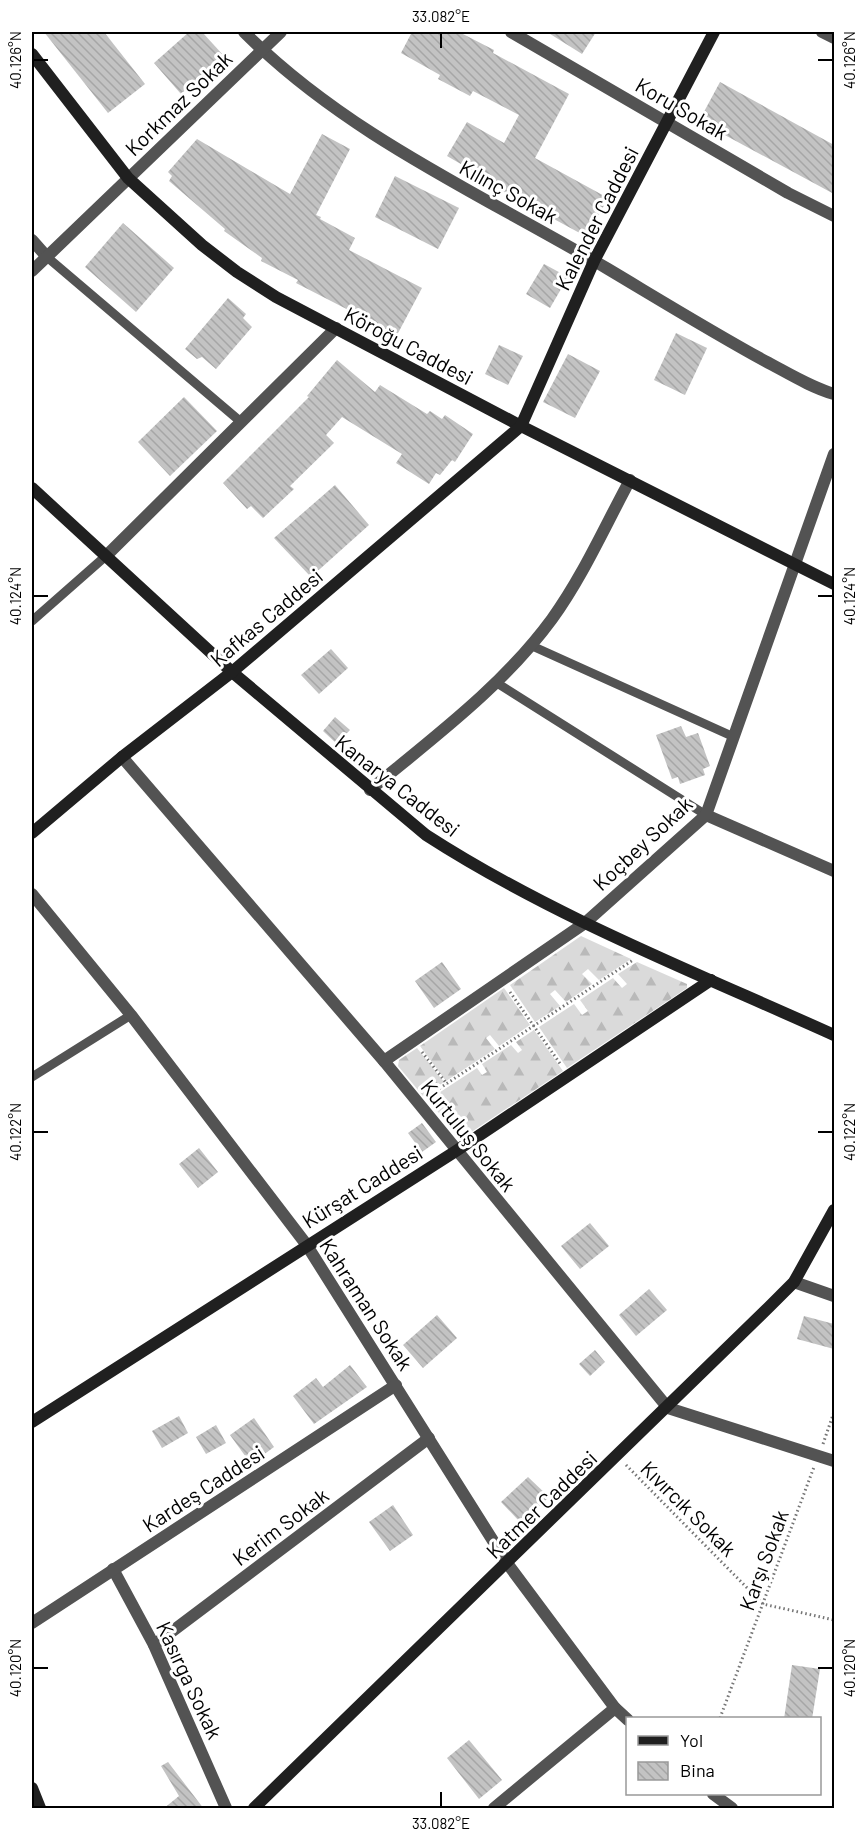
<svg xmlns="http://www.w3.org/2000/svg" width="866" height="1840" viewBox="0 0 866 1840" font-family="Barlow,sans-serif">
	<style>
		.forest { fill: url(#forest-firs) }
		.building { fill: url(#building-back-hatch) }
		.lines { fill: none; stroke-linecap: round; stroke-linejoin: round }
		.path { stroke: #757575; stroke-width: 3; stroke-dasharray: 1.5 3; stroke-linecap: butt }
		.lane { stroke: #535353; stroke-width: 9 }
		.street { stroke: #535353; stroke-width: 12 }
		.secondary { stroke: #202020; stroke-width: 12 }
		.ticks { fill: none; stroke: #000; stroke-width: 2 }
		.labels { text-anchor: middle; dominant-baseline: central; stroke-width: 6; stroke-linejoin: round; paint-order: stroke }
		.street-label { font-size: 21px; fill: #000; stroke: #fff }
		.neatline { fill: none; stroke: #000; stroke-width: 2 }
		.ticks-label { font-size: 15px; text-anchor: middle; fill: #000 }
	</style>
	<defs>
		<pattern id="forest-firs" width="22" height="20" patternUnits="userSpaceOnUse" patternTransform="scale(1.5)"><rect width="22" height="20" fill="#dadada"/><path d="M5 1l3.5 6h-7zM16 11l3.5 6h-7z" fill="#b9b9b9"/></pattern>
		<pattern id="building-back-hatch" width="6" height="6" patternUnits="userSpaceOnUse" patternTransform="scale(1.5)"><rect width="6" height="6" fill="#c3c3c3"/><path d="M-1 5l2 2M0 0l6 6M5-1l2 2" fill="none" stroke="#a6a6a6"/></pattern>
	</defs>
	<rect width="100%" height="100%" fill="#fff"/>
	<g class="forest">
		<path d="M581,936L631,959L599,980L588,969L582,974L592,984L566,1002L555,990L550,994L560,1006L535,1022L510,985Z"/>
		<path d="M637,962L687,984V988L567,1068L539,1027L574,1004L582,1015L588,1011L580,1000L613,978L622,988L627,984L618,974Z"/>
		<path d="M504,988L530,1025L499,1046L490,1035L486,1038L495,1049L446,1081L420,1046Z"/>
		<path d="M534,1030L563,1071L464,1137H459L428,1100L477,1068L482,1075L487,1072L482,1064L511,1045L518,1053L522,1050L516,1042Z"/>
		<path d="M417,1048L444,1082L423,1096L398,1066L399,1060Z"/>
	</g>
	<g class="building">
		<path d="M44,32H104L145,84L108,113Z"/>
		<path d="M189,32H202L224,56L181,94L154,63Z"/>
		<path d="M412,32H459L494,50L493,53L569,94L535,158L608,198L587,237L484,181L485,178L447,156L467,122L504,143L519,115L473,91L470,96L438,79L440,75L401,53Z"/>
		<path d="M547,32H596L582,54Z"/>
		<path d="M720,82L834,145V194L699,121Z"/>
		<path d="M322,134L350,149L316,215L321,217L320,219L355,238L349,250L422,288L397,335L296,283L298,280L261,261L262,258L224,231L225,229L169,181L172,176L168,172L197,139L290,194Z"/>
		<path d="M395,176L459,208L438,249L375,217Z"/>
		<path d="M123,223L174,268L136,312L85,267Z"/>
		<path d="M544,264L568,277L550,308L526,294Z"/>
		<path d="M228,298L246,314L243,318L252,327L216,369L202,357L197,359L185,349Z"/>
		<path d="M676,333L707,348L685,395L654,380Z"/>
		<path d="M499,345L523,356L508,385L485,374Z"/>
		<path d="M568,354L600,371L575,418L543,402Z"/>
		<path d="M337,360L375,392L380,385L427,414L430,411L442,419L445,415L473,434L455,462L452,460L440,475L436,473L429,484L396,463L402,454L342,417L326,435L334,443L290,486L294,489L263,518L251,506L247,509L223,483L309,397L307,396Z"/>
		<path d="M184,397L217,431L170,476L138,442Z"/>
		<path d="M335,485L369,525L311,577L274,538Z"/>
		<path d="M331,649L348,668L319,694L301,675Z"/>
		<path d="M335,717L350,730L337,744L323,731Z"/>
		<path d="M681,726L686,737L698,733L710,766L703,769L705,775L680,784L678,777L672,779L656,735Z"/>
		<path d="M442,962L461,989L434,1008L415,981Z"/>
		<path d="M422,1123L436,1142L422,1152L408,1133Z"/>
		<path d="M199,1148L218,1172L198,1188L179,1164Z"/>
		<path d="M590,1223L609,1246L580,1269L561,1246Z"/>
		<path d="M649,1289L667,1310L636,1336L619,1315Z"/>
		<path d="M437,1315L457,1338L423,1368L403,1345Z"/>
		<path d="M804,1316L834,1324V1349L797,1339Z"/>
		<path d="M595,1350L605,1362L590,1376L579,1364Z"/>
		<path d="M350,1365L367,1387L314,1424L293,1396L316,1378L323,1387Z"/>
		<path d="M179,1416L188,1433L162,1448L152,1431Z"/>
		<path d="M254,1418L274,1447L251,1464L230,1435Z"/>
		<path d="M216,1425L226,1443L206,1454L196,1437Z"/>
		<path d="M528,1477L549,1497L521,1523L501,1502Z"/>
		<path d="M393,1505L413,1535L390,1551L369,1522Z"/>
		<path d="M792,1665L820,1669L812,1719H784Z"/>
		<path d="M469,1740L502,1780L479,1799L447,1758Z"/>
		<path d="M168,1762L204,1809H163L179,1796L161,1766Z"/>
	</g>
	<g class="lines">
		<g class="path">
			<path d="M510,992L561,1065"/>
			<path d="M422,1052L447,1084"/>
			<path d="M428,1096L633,960"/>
			<path d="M823,1444L834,1412"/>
			<path d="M626,1465L763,1604L834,1620"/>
			<path d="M720,1718L814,1467"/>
		</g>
		<g class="lane">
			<path d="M47,257L241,422"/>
			<path d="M32,621L107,555"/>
			<path d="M530,645L734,737"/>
			<path d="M497,683L706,815"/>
			<path d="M32,1077L131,1015"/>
		</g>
		<g class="street">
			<path d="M244,32C348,136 483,195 608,269C660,300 712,332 765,361C788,373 810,387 834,394"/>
			<path d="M511,32L788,193L834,216"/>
			<path d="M822,32L834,38"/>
			<path d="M32,240L47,257"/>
			<path d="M32,271L281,32"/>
			<path d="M107,555L336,328"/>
			<path d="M122,757L384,1061L668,1408L834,1461"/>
			<path d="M370,790C434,737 503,686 552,619C583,576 605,526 630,480"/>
			<path d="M706,815L834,871"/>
			<path d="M32,894L131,1015L306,1244L507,1563L615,1708L628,1720"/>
			<path d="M384,1061L585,923L706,815L834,454"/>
			<path d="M794,1282L834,1296"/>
			<path d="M113,1569L154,1645L226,1808"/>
			<path d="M32,1623L396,1385"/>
			<path d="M154,1645L429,1438"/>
			<path d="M713,1794L732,1808"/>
			<path d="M494,1808L615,1708"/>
		</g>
		<g class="secondary">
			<path d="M32,54L128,178L202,245L237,272L276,297L521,426L834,584"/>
			<path d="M32,488L232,672L426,835C553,917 697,973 834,1035"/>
			<path d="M32,833L122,757L232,672L521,426L594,261L714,32"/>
			<path d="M32,1422L456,1151L711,980"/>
			<path d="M32,1788L40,1808"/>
			<path d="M254,1808L771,1305L794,1282L834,1210"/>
		</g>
	</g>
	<path class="ticks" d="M441,33V48M33,60H48M818,60H833M33,596H48M818,596H833M33,1132H48M818,1132H833M33,1668H48M818,1668H833M441,1792V1807"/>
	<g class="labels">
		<g class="street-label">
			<text transform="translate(178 103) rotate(-44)">Korkmaz Sokak</text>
			<text transform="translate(682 108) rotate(30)">Koru Sokak</text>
			<text transform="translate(509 191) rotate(29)">Kılınç Sokak</text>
			<text transform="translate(596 218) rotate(-63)">Kalender Caddesi</text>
			<text transform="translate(409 345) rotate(28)">Köroğu Caddesi</text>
			<text transform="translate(266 617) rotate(-40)">Kafkas Caddesi</text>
			<text transform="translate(398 785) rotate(38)">Kanarya Caddesi</text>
			<text transform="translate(642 843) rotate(-43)">Koçbey Sokak</text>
			<text transform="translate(469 1135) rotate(51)">Kurtuluş Sokak</text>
			<text transform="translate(362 1186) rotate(-32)">Kürşat Caddesi</text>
			<text transform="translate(367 1304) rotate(57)">Kahraman Sokak</text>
			<text transform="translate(203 1488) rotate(-33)">Kardeş Caddesi</text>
			<text transform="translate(541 1504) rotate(-44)">Katmer Caddesi</text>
			<text transform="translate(689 1508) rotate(45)">Kıvırcık Sokak</text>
			<text transform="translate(280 1526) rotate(-37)">Kerim Sokak</text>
			<text transform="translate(763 1560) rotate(-70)">Karşı Sokak</text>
			<text transform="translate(190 1680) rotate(65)">Kasırga Sokak</text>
		</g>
	</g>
	<rect width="866" height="1840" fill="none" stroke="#ffffff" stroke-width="66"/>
	<rect x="626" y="1717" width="195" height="78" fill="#ffffff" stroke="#999999" stroke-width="1.5"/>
	<rect x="638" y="1736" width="30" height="9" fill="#202020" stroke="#999999" stroke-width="1.5"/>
	<text x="680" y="1747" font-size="18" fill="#000000">Yol</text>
	<rect x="638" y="1762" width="30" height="18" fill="url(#building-back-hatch)" stroke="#999999" stroke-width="1.5"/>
	<text x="680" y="1777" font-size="18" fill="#000000">Bina</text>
	<rect x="33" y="33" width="800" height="1774" class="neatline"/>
	<g class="ticks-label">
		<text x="441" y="22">33.082°E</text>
		<text transform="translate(16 60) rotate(-90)" y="5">40.126°N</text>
		<text transform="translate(850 60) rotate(-90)" y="5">40.126°N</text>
		<text transform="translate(16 596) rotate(-90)" y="5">40.124°N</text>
		<text transform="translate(850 596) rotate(-90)" y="5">40.124°N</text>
		<text transform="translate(16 1132) rotate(-90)" y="5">40.122°N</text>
		<text transform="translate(850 1132) rotate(-90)" y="5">40.122°N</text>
		<text transform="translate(16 1668) rotate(-90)" y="5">40.120°N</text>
		<text transform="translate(850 1668) rotate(-90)" y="5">40.120°N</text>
		<text x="441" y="1829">33.082°E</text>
	</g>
</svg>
